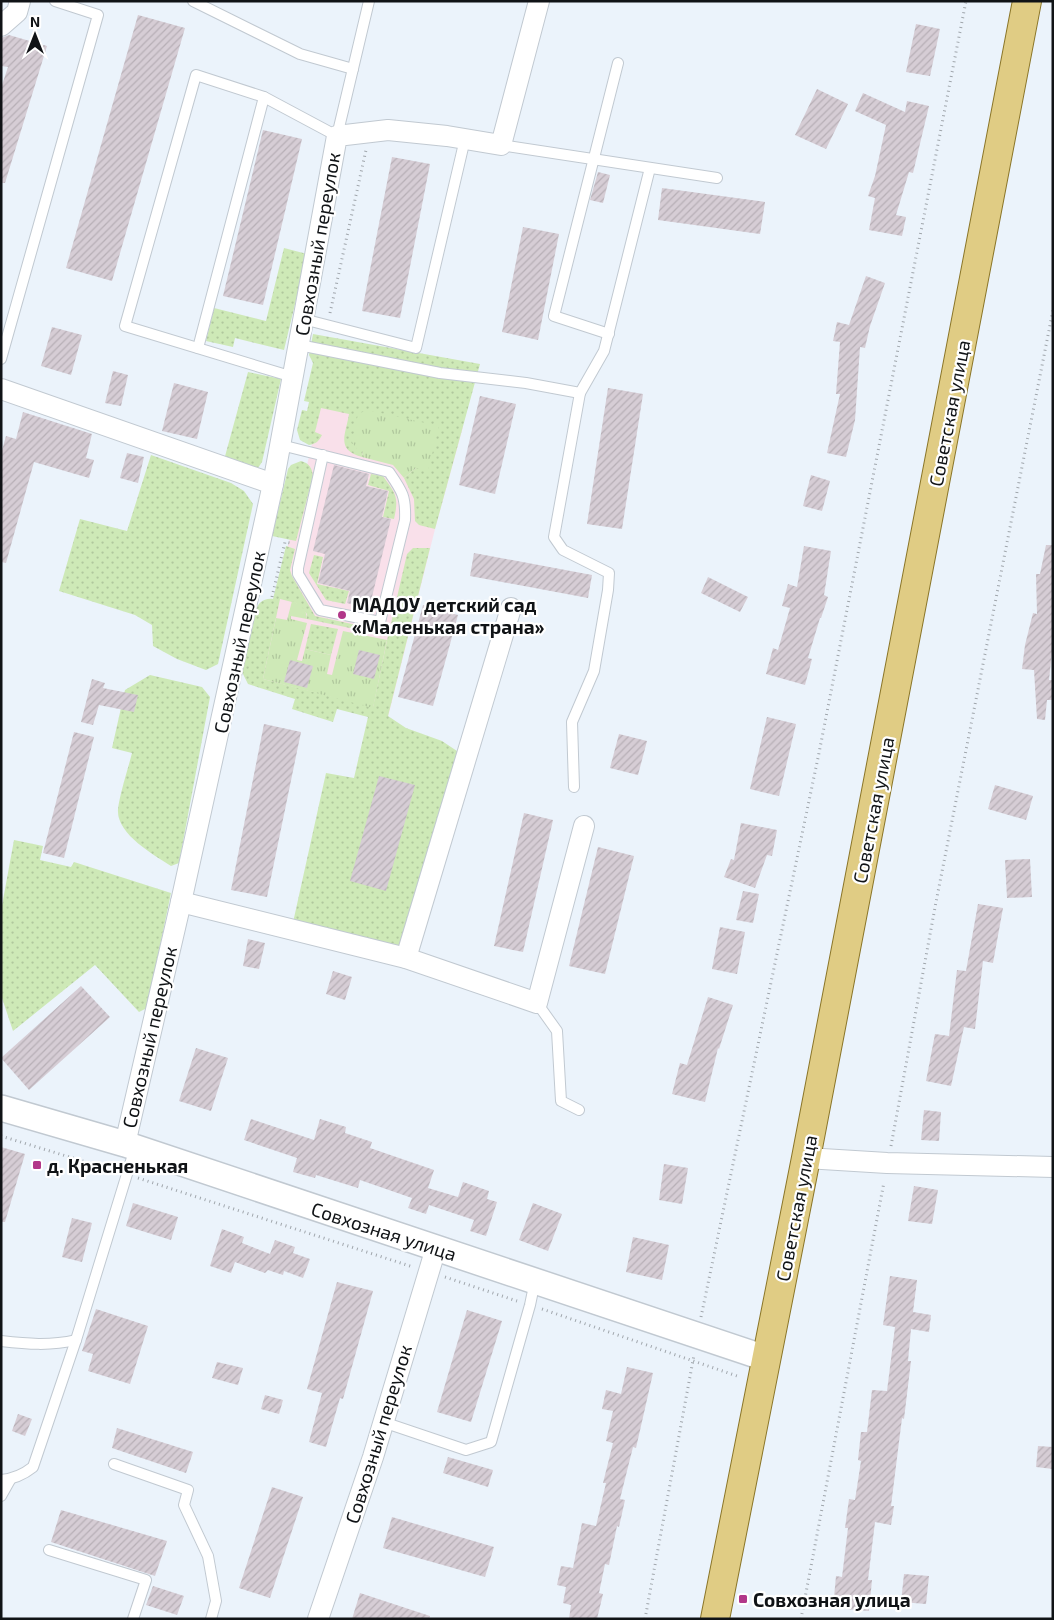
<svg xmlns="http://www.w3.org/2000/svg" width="1054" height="1620" viewBox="0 0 1054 1620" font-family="'Exo 2',sans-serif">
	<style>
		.education { fill: #f9e0ea }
		.grass { fill: url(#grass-dots); fill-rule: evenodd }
		.park { fill: url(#park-tufts) }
		.building { fill: url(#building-hatch) }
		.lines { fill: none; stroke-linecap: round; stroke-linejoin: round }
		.service-casing { stroke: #c1c9d1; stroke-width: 12 }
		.minor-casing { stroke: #c1c9d1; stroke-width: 22 }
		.tertiary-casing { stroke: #c1c9d1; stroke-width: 28 }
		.primary-casing { stroke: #8a7528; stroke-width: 30 }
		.path { stroke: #a0a6ac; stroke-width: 3; stroke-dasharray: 1 4; stroke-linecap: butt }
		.service { stroke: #fff; stroke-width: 10 }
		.minor { stroke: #fff; stroke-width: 20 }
		.tertiary { stroke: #fff; stroke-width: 25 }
		.primary { stroke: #e0cc84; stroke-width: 28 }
		.poi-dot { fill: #b23789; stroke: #fff; stroke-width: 2 }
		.labels { text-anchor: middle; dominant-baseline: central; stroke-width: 4.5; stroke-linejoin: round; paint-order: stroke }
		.street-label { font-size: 19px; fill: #101316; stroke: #fff }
		.poi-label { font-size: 19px; font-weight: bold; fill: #101316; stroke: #fff; text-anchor: start }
	</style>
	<defs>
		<pattern id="grass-dots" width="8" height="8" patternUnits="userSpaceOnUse" patternTransform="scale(1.25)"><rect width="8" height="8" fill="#cee9b7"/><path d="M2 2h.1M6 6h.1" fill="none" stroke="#b0c79d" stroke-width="1.8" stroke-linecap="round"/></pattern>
		<pattern id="park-tufts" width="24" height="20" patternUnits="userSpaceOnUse" patternTransform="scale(1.25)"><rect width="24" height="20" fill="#cee9b7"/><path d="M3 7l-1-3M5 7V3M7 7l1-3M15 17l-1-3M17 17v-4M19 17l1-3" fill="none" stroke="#b0c79d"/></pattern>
		<pattern id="building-hatch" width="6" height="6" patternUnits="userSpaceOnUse" patternTransform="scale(1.25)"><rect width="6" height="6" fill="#d6cdd5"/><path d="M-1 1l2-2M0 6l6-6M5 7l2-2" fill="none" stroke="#b7afb6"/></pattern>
	</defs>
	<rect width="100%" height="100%" fill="#ebf3fb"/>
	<path class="education" d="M324,393L463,427L435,529L388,717L256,681Z"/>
	<g class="grass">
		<path d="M284,248L307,254L284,350L235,338L233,347L206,341L214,308L266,321Z"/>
		<path d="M313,334L480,364L435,529L419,525L415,521L414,499L404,478L416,468L363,451L362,457C335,450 346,434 349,414L321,408L315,432L322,435C319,441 316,444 309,445L300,440L297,430L302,410L307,411L309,402L304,401L313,363L309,355Z"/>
		<path d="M248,372L281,379L262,462L258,468L250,469L224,460Z"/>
		<path d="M151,455L231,483L244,491L253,504L218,664L206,670L177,659L153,646L152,625L135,615L59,591L80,519L127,531Z"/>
		<path d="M301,461C309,463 312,468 313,476L296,541L272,536L288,469L291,465Z"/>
		<path d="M371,474L383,476C396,494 399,497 394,519L383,517L389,491L368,485Z"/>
		<path d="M286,546L295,549L290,570L292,576L315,616L389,632L407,554L413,548H430L388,716L406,728L442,741L460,753L401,952L292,927L326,773L354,778L368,717L337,709L333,722L292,709L295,699L248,684L242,672L255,612C258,603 263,598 273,599ZM280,599L296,603L307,614V619L388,636L373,707L263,679Z"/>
		<path d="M314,555L323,557L317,584L349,591L345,604L326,600L309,573Z"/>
		<path d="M311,624L338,629L331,655L305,649Z"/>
		<path d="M150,675L202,687L210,697L179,863L171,866C153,854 116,834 118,809C120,793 128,769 132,753L112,748L125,690Z"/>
		<path d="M14,840L43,846L40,860L71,867L74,862L171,893L147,1008L139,1012L95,965L13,1031L1,995V911Z"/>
	</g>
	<g class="park">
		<path d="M367,410L439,426L428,471L416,468L404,478L393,465L362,457L363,451L357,449L352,442L358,414Z"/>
		<path d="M292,601C300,604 307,610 307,619L291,616V619L307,623L297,660L302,661L305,649L331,655L327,674L332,675L343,631L387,640L373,708L263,679L276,618L287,620Z"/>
	</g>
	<g class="building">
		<path d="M138,15L185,28L112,281L66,268Z"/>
		<path d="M916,24L940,29L930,76L906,72Z"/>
		<path d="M9,35L47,46L5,183H1V88L8,67L1,66V38Z"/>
		<path d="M817,89L848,104L826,149L795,135Z"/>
		<path d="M863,93L905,112L907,101L929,106L913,173L909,172L896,215L906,217L902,236L869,230L875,198L868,196L875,176L886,125L855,111Z"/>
		<path d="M263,130L302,139L263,305L223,296Z"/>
		<path d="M392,157L430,164L400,318L362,311Z"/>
		<path d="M598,172L610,175L603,203L590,200Z"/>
		<path d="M662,188L765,202L760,234L658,220Z"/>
		<path d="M523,227L559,234L538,340L502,332Z"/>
		<path d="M866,276L885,283L870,326L865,348L860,347L855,420L846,457L827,453L840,394H836L840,342L833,341L837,322L849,325Z"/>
		<path d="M52,327L82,335L71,375L41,366Z"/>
		<path d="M113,371L128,375L121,406L105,403Z"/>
		<path d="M174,383L208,392L197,439L162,431Z"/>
		<path d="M608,388L643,394L622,529L587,524Z"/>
		<path d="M480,396L516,404L495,494L459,485Z"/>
		<path d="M23,412L92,434L86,458L94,460L89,478L34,462L6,563L1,562V454L6,436L16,439Z"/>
		<path d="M127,453L144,457L138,483L120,478Z"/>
		<path d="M334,465L369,474L366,486L388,491L382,517L391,519L369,609L347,603L350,591L318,583L325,554L313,551Z"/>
		<path d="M811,475L830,481L822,511L803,506Z"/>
		<path d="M1046,545H1053V643L1049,680H1053V700H1047L1045,720L1037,719L1034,670L1022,669L1025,645L1033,613L1037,614L1036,574H1040Z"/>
		<path d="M804,546L831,551L824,595L828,597L821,618H820L808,658L812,659L805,685L766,674L773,648L778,650L790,608L782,606L788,584L797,587Z"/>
		<path d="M474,553L592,575L588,598L470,576Z"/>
		<path d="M708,577L748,597L740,612L701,593Z"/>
		<path d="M423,605L458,615L433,706L398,697Z"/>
		<path d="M359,650L380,655L374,679L353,674Z"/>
		<path d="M290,660L313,666L307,688L284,682Z"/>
		<path d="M92,679L105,683L103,688L138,695L134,712L99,705L93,725L81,722Z"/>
		<path d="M767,717L796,724L779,796L750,789Z"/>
		<path d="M264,724L301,732L267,897L231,890Z"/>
		<path d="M74,732L94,737L64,858L43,853Z"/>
		<path d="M619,734L647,741L638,775L610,768Z"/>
		<path d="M379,776L415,785L386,891L350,881Z"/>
		<path d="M995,785L1033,796L1026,820L988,809Z"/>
		<path d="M524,813L553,820L523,952L494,946Z"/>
		<path d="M741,823L777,830L772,856L767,855L755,888L724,877L731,859L734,860Z"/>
		<path d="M598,847L634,856L605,974L569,966Z"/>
		<path d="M1030,859L1032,897L1007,898L1005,860Z"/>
		<path d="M743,891L759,894L753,923L736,920Z"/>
		<path d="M978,904L1003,908L993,963L983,961L975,1029L964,1027L951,1086L926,1081L935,1034L949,1036L957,970L966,971Z"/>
		<path d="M720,927L745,932L737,974L712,969Z"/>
		<path d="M248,939L265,943L259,969L243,966Z"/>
		<path d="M333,971L352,977L345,1000L326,994Z"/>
		<path d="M81,986L110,1017L29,1090L1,1058Z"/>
		<path d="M708,997L733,1005L719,1049L718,1048L705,1102L672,1094L680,1063L687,1065Z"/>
		<path d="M196,1048L228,1058L211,1111L179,1101Z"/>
		<path d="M924,1110L941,1112L939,1141L921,1140Z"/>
		<path d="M251,1119L314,1140L320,1119L346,1127L345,1133L372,1142L370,1148L434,1170L428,1188L458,1197L463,1182L489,1191L487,1199L497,1202L486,1236L470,1231L474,1220L429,1205L426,1214L408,1208L412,1198L360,1180L358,1188L316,1175L315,1178L293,1172L297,1158L244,1140Z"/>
		<path d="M1,1147L25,1154L5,1222H1Z"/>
		<path d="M664,1164L688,1168L682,1204L659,1200Z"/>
		<path d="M914,1186L938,1190L932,1224L908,1221Z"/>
		<path d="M133,1203L178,1217L171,1240L126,1226Z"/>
		<path d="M533,1203L562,1214L548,1251L519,1240Z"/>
		<path d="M72,1218L92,1223L82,1262L62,1257Z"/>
		<path d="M222,1229L244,1237L242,1243L270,1254L275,1240L295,1247L293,1253L310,1259L303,1278L284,1271L283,1275L268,1270L265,1273L235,1262L231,1273L210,1266Z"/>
		<path d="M633,1237L669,1245L662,1280L626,1272Z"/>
		<path d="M890,1276L917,1280L913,1312L931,1315L929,1332L911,1329L908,1361H911L904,1419L902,1418L891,1506H894L891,1525L875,1522L868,1580H872L869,1611L833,1608L836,1576L842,1577L848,1528H845L849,1499L855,1500L861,1461L858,1460L861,1432H867L872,1390L887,1391L895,1327L883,1325Z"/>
		<path d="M337,1282L373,1291L343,1399L340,1398L326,1447L309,1442L322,1393L307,1389Z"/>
		<path d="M96,1309L148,1326L130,1384L88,1371L93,1354L82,1351Z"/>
		<path d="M467,1310L502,1321L471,1422L437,1412Z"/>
		<path d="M217,1362L243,1368L238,1385L212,1378Z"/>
		<path d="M627,1367L653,1373L636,1448L633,1447L620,1499L625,1500L619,1527L617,1526L609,1565L605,1564L599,1593L603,1594L597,1619H569L571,1605L563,1603L566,1587L557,1585L561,1566L573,1568L582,1523L596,1526L606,1483H603L613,1443L606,1441L613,1411L602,1409L606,1390L621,1394Z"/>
		<path d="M265,1395L283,1400L279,1414L261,1409Z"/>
		<path d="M18,1414L32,1419L25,1436L12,1431Z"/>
		<path d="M117,1428L193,1452L186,1473L112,1448Z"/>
		<path d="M1038,1446L1053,1447V1469L1036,1467Z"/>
		<path d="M448,1457L493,1470L488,1487L443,1473Z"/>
		<path d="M272,1487L303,1497L270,1598L239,1588Z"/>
		<path d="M61,1510L167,1541L155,1576L51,1542Z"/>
		<path d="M392,1517L494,1547L485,1577L383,1548Z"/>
		<path d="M904,1574L929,1576L926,1604L901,1602Z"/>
		<path d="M153,1586L184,1596L177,1615L146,1605Z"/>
		<path d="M360,1593L430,1616L429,1619H352Z"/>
	</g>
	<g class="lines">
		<g class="service-casing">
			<g id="service">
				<path d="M193,1L300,54L353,69"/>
				<path d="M501,145L717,178"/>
				<path d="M303,319L416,348L465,139"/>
				<path d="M609,334L554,316L618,63"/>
				<path d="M299,345L440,373L526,383L580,393L604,351L650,168"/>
				<path d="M198,348L264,97"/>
				<path d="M1,359L98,15L55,1"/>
				<path d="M293,377L125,326L196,75L264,97L337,136L369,1"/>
				<path d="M281,445L389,472C402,491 406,496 405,520L380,622L320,610L298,574V568L323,455"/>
				<path d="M574,787L572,722L594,671L608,590L609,573L563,550L554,537L580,393"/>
				<path d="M537,1003L557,1031L561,1101L579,1110"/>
				<path d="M1,1341C27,1344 50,1346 76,1340"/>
				<path d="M383,1422L466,1450L491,1442L530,1305L535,1281"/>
				<path d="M114,1464L188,1490L184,1505L208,1556L216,1601L211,1619"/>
				<path d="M1,1480C14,1479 23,1475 33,1467L76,1340L135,1148"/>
				<path d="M1,1496L10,1480"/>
				<path d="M49,1550L146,1580L133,1619"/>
			</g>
		</g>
		<g class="minor-casing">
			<g id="minor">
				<path d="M1,26L17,12L20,1"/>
				<path d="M1,389L273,484"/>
				<path d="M181,902L406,958L537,1003L584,826"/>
				<path d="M406,958L511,608"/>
				<path d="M125,1144L181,902L273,484L337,136L388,130L447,136L501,145L539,1"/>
				<path d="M806,1158L887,1163L1053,1167"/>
				<path d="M318,1619L373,1457L436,1248"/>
			</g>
		</g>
		<g class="tertiary-casing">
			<path id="tertiary" d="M1,1108L125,1144L765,1358"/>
		</g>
		<g class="primary-casing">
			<path id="primary" d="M715,1619L806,1158L1027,1"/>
		</g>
		<g class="path">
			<path d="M330,313L366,150"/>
			<path d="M272,597L285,542L290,543"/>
			<path d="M1,1136L115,1171"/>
			<path d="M891,1146L936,902L1053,310"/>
			<path d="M138,1178L413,1267"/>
			<path d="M445,1277L517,1301"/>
			<path d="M542,1309L740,1377"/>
			<path d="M701,1317L819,753L966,1"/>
			<path d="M645,1619L694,1355"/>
			<path d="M801,1619L884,1182"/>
		</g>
		<use href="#service" class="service"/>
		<use href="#minor" class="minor"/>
		<use href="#tertiary" class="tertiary"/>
		<use href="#primary" class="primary"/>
	</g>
	<g class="poi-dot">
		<circle cx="342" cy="615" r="5"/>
		<rect x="32" y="1160" width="10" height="10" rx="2.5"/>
		<rect x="738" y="1594" width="10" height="10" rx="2.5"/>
	</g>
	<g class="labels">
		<g class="street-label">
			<text transform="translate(317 244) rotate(-80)">Совхозный переулок</text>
			<text transform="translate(949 413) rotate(-79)">Советская улица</text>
			<text transform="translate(239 642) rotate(-78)">Совхозный переулок</text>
			<text transform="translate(873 810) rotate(-79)">Советская улица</text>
			<text transform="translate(149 1037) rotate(-77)">Совхозный переулок</text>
			<text transform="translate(796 1208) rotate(-79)">Советская улица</text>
			<text transform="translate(384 1231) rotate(18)">Совхозная улица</text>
			<text transform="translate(378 1434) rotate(-73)">Совхозный переулок</text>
		</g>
		<g class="poi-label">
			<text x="352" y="604">МАДОУ детский сад<tspan x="352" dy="22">«Маленькая страна»</tspan></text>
			<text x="47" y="1165">д. Красненькая</text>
			<text x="753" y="1599">Совхозная улица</text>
		</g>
	</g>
	<rect width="1054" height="1620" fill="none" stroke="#101316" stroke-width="5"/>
	<g transform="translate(35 35)" stroke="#ffffff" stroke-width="4" paint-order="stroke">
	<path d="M0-4L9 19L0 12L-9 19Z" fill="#101316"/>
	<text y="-8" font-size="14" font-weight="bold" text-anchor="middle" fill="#101316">N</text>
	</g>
</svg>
